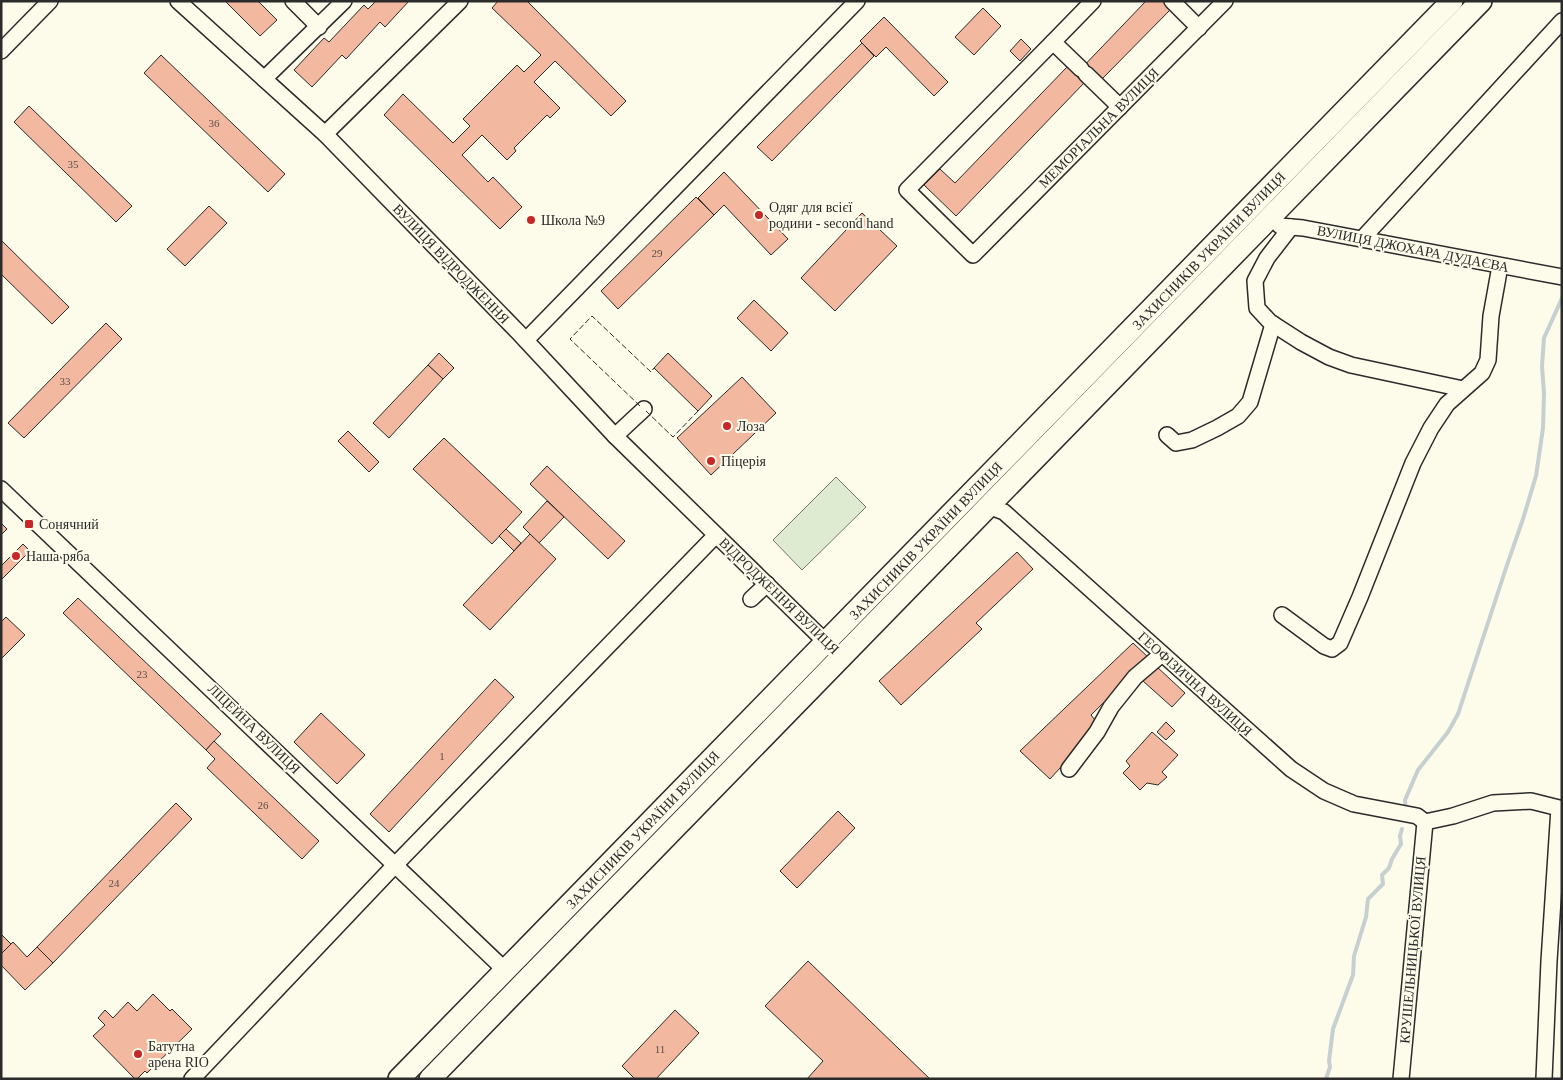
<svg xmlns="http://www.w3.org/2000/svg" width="1563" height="1080" font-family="Georgia,serif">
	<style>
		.green { fill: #deebd1; stroke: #74746e }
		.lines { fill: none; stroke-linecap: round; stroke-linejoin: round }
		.stream { stroke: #c7d0d0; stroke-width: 4 }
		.building { fill: #f2b8a0; stroke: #2b2b2b }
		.minor-casing { stroke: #2b2b2b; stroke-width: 18 }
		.highway-casing { stroke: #2b2b2b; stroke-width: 24 }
		.minor { stroke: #fdfbea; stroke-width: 15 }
		.highway { stroke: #fdfbea; stroke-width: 21 }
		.fence { stroke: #2b2b2b; stroke-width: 1; stroke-dasharray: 6 2.5; stroke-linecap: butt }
		.poi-dot { fill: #c62828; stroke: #fdfbea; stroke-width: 2 }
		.labels { text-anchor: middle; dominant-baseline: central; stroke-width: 4; stroke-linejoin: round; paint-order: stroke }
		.number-label { font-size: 11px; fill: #5d4e48 }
		.street-label { font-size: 14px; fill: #2b2b2b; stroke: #fdfbea }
		.poi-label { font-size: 14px; fill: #2b2b2b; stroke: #fdfbea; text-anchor: start }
	</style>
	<rect width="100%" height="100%" fill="#fdfbea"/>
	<path class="green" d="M836,477L866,507L802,570L773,540Z"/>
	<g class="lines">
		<g class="stream">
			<path d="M1406,811L1405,800L1418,770L1448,732L1458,714L1507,565L1523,519L1536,476L1543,428L1544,393L1542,366L1544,338L1562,298"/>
			<path d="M1326,1079L1330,1067L1329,1061L1333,1029L1353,975L1354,956L1366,917L1368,899L1383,884L1382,875L1389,868L1392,859L1401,844L1400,836L1402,829"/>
		</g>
	</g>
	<g class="building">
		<path d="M225,1H258L277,20L260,36Z"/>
		<path d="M376,1H409L385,27L380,22L346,59L342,55L312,87L294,70L324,38L329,42L364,5L368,9Z"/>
		<path d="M498,1H527L626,101L611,116L555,61L534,82L560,108L550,118L547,115L514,148L516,151L507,160L482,135L462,155L488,182L493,177L522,207L500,229L384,115L403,94L453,143L470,126L463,119L517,65L524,72L541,55L492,8Z"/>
		<path d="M1146,1H1165L1172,8L1101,80L1085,82L956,216L924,185L940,169L955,183L1068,66L1076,74Z"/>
		<path d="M983,8L1001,26L974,55L955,37Z"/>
		<path d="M884,17L948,82L934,96L886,47L876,57L860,41Z"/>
		<path d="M1021,39L1031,49L1020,61L1010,51Z"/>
		<path d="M862,43L874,56L772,161L757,147Z"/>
		<path d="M161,55L285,174L268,192L144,73Z"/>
		<path d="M29,106L132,206L116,222L14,122Z"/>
		<path d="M724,172L788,239L771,255L724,205L714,215L698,198Z"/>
		<path d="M696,197L714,215L618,309L601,291Z"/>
		<path d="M209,206L227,223L185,266L167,249Z"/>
		<path d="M862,213L897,246L835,311L801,278Z"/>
		<path d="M1,240L69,307L52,324L1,274Z"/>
		<path d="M754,300L788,333L771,351L737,318Z"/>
		<path d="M106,323L122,339L24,438L8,423Z"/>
		<path d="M439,353L454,368L443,379L428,365Z"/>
		<path d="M668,353L712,396L698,411L654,368Z"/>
		<path d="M428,365L443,379L389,438L373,423Z"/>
		<path d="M742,377L776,413L711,475L677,438Z"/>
		<path d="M348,431L379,462L369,472L338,441Z"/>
		<path d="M444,438L522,512L492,544L413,469Z"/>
		<path d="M547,466L625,541L608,559L530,484Z"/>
		<path d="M547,501L564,517L539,543L523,527Z"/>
		<path d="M1,523L7,529L1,535Z"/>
		<path d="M506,529L521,543L514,551L499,536Z"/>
		<path d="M530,534L556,559L490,630L463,605Z"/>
		<path d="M23,544L30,551L1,580V566Z"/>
		<path d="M1017,552L1033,569L976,623L982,629L901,705L879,681Z"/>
		<path d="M78,598L221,734L206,750L63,613Z"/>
		<path d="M6,617L25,635L1,659V622Z"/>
		<path d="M1133,643L1149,658L1091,715L1099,725L1050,779L1020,751Z"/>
		<path d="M1156,666L1185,693L1172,707L1143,681Z"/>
		<path d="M495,679L514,697L389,832L370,814Z"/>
		<path d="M321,713L365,755L337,784L294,742Z"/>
		<path d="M1166,722L1175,731L1166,740L1157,732Z"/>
		<path d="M1152,732L1178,755L1162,772L1167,777L1158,785L1147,783L1140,790L1123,773L1130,766L1126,761Z"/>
		<path d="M214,741L319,841L302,859L207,768L215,759L206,750Z"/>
		<path d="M176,803L192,819L53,963L37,947Z"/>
		<path d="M838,811L855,828L797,888L780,871Z"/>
		<path d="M1,934L11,944L1,954Z"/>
		<path d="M13,942L27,957L37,947L53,963L25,990L1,965V954Z"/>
		<path d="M808,961L930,1079H807L823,1061L765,1006Z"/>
		<path d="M153,994L170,1011L172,1009L192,1029L147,1073L145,1071L137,1079H135L93,1036L105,1025L98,1018L105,1010L113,1018L128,1002L137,1011Z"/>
		<path d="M675,1010L699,1033L656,1079H635L622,1066Z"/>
	</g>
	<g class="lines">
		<g class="minor-casing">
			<g id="minor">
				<path d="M178,1L325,134L518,332L615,436L841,657"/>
				<path d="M293,1L319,27"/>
				<path d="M1172,1L1199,28"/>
				<path d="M1053,42L907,190L973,255L1225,1"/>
				<path d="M1,51L50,1"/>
				<path d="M1081,69L1053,42L1093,1"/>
				<path d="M1086,74L1120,107"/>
				<path d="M264,79L344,1"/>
				<path d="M325,134L460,1"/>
				<path d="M1280,226L1303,228L1562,277"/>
				<path d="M1291,227L1267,258L1255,281L1257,308L1270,322L1301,342L1329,357L1351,365L1463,389"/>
				<path d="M1362,239L1562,21"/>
				<path d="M526,340L857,1"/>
				<path d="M1167,435L1176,443L1192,440L1217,428L1238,416L1250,402L1273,324"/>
				<path d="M615,436L644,409"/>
				<path d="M1,489L505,970"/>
				<path d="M988,506L1004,512L1291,769L1324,791L1354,804L1417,816L1425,822"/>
				<path d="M751,599L767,584"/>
				<path d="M1282,615L1324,646L1332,649L1340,643L1360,597L1413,463L1431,428L1447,404L1482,373L1488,360L1491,316L1500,266"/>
				<path d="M1069,769L1097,732L1111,707L1135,677L1162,654"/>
				<path d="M1425,822L1453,816L1493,803L1531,801L1559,808L1549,961L1544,1079"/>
				<path d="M192,1079L396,864L716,535"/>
				<path d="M1401,1079L1425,822"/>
			</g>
		</g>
		<g class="highway-casing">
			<g id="highway">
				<path d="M399,1079L1452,1"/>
				<path d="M430,1079L1481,1"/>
			</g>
		</g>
		<use href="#minor" class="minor"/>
		<use href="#highway" class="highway"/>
		<g class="fence">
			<path d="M640,406L570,339L592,316L651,372L654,368"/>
			<path d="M646,411L673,437L698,411"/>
		</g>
	</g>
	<g class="poi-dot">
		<circle cx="759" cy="215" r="5"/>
		<circle cx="531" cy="220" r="5"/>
		<circle cx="727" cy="426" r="5"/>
		<circle cx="711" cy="461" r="5"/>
		<rect x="24" y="519" width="10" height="10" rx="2.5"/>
		<circle cx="16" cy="556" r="5"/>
		<circle cx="138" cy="1054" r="5"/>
	</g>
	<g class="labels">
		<g class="number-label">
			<text x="214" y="123">36</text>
			<text x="73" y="164">35</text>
			<text x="657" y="253">29</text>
			<text x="65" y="381">33</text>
			<text x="142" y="674">23</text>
			<text x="442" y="756">1</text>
			<text x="263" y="805">26</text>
			<text x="114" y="883">24</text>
			<text x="660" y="1049">11</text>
		</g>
		<g class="street-label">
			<text transform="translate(1099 128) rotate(-45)">МЕМОРІАЛЬНА ВУЛИЦЯ</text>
			<text transform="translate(1413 249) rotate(11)">ВУЛИЦЯ ДЖОХАРА ДУДАЄВА</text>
			<text transform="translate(1209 251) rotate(-46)">ЗАХИСНИКІВ УКРАЇНИ ВУЛИЦЯ</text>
			<text transform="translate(451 264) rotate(46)">ВУЛИЦЯ ВІДРОДЖЕННЯ</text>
			<text transform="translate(926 541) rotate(-46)">ЗАХИСНИКІВ УКРАЇНИ ВУЛИЦЯ</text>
			<text transform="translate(779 596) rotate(44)">ВІДРОДЖЕННЯ ВУЛИЦЯ</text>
			<text transform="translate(1195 684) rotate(42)">ГЕОФІЗИЧНА ВУЛИЦЯ</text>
			<text transform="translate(254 729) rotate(44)">ЛІЦЕЙНА ВУЛИЦЯ</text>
			<text transform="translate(643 830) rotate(-46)">ЗАХИСНИКІВ УКРАЇНИ ВУЛИЦЯ</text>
			<text transform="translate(1413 950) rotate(-85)">КРУШЕЛЬНИЦЬКОЇ ВУЛИЦЯ</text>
		</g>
		<g class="poi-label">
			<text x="769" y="207">Одяг для всієї<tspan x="769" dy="16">родини - second hand</tspan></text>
			<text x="541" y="220">Школа №9</text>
			<text x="737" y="426">Лоза</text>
			<text x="721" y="461">Піцерія</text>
			<text x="39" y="524">Сонячний</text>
			<text x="26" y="556">Наша ряба</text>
			<text x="148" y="1046">Батутна<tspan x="148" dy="16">арена RIO</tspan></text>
		</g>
	</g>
	<rect width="1563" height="1080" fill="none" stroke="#2b2b2b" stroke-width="5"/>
</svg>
